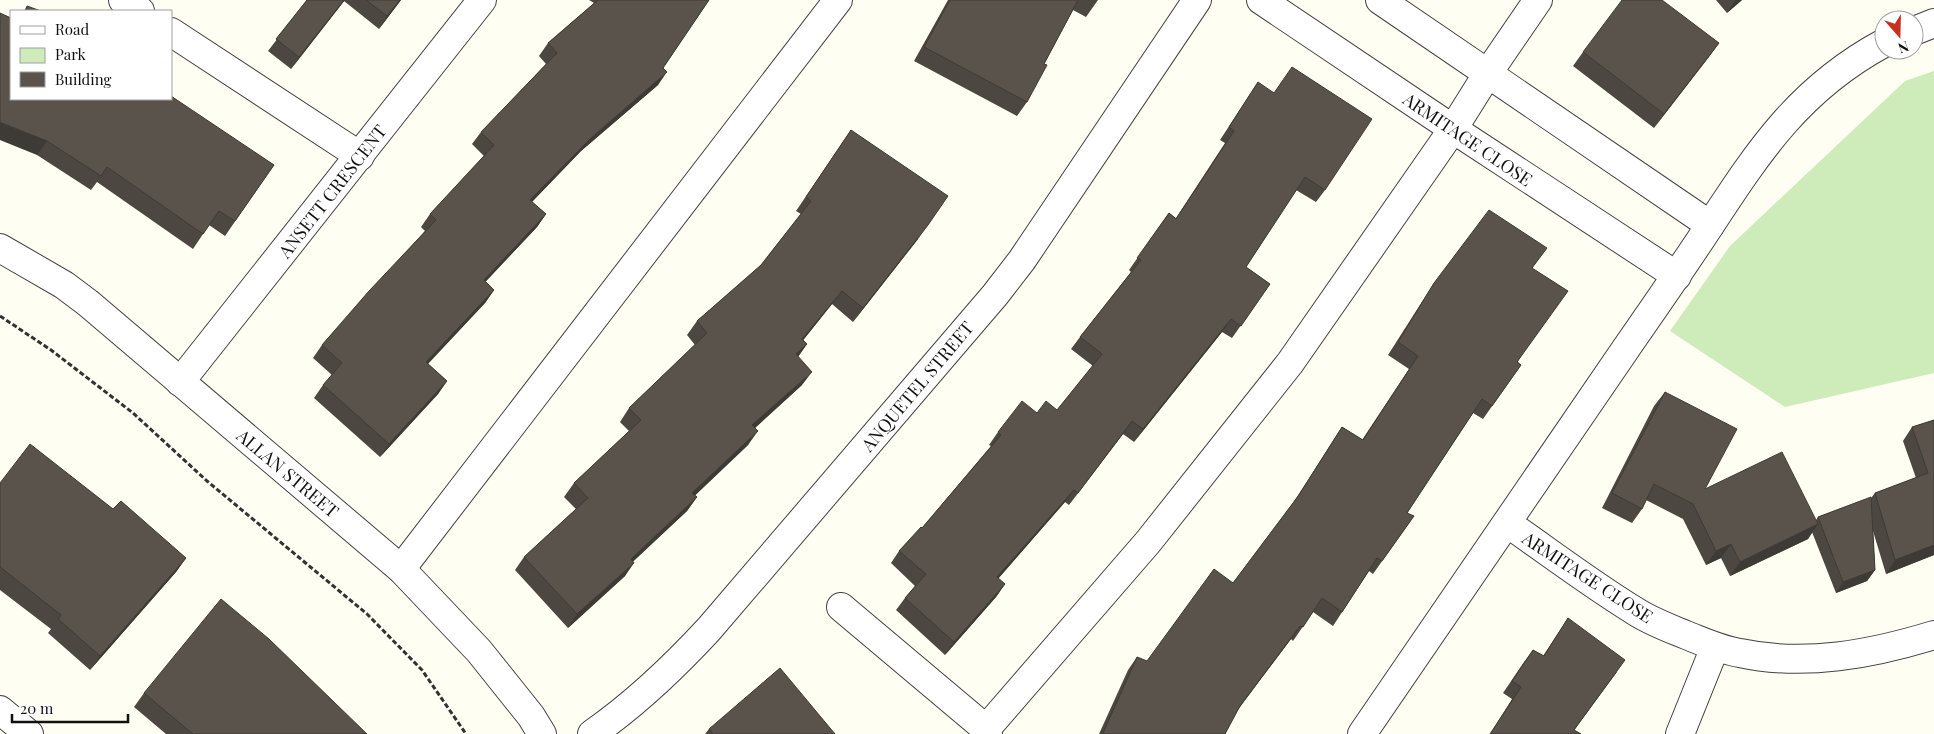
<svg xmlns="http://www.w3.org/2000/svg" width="1934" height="734" font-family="'Playfair Display',serif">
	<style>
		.green { fill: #cdecba }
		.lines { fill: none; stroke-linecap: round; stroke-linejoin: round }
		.minor-casing { stroke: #434343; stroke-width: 30 }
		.path { stroke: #323232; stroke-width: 3; stroke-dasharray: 5 2.5; stroke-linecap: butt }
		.minor { stroke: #fff; stroke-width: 28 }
		.wall { fill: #4d4741 }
		.shaded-wall { fill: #3e3a35 }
		.building { fill: #59534c; stroke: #3e3a35 }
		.labels { text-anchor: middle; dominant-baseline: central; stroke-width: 5; stroke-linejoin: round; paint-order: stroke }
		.street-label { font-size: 18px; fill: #101010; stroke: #fff }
	</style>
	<rect width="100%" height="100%" fill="#fffef3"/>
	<path class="green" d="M1934,71V373L1785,407L1670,331L1730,246L1905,81Z"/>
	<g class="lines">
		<g class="minor-casing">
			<g id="minor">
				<path d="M123,0L140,11"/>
				<path d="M1261,0L1453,129L1677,276"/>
				<path d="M1380,0L1710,225"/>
				<path d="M1914,31L1934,23"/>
				<path d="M171,32L360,156"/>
				<path d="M0,248L64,285L88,303L401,569L479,651L531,716L542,734"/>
				<path d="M180,382L482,0"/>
				<path d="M1507,523C1549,552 1591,584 1635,611C1650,621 1669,628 1686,635C1704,642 1721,650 1740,653C1805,667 1872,654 1934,635"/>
				<path d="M401,569L838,0"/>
				<path d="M841,607L986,729"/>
				<path d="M0,710L29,734"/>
				<path d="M592,734C635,704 673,668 709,629L995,295L1022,260L1197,0"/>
				<path d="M988,734L986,729L1148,542L1290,363L1453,129L1488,73L1538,0"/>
				<path d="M1362,734C1451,605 1539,476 1627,347C1652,311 1677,275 1701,239C1755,157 1795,91 1884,43"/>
				<path d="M1680,734L1715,647"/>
			</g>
		</g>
		<path class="path" d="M0,316L51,350L133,413L207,481L367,614L422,670L466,734"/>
		<use href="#minor" class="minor"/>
	</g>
	<g class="wall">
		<path d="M307,0H401L379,29L344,1L291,69L268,51Z"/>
		<path d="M589,0H709L663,68L658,85L581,151L532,202L546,214L537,227L485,282L494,290L485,303L428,364L447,381L438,394L380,457L314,398L323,385L332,375L313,358L322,345L425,231L421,227L430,214L484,156L472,144L481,132L546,64L539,56L548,43L594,3Z"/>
		<path d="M948,0H1098L1086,17L1073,10L1044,64L1027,102L1017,116L914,61Z"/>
		<path d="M1716,0H1742L1727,13Z"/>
		<path d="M0,13L274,165L225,236L209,225L193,249L97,182L91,190L37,155Z"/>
		<path d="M1719,43L1654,128L1573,66L1583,52Z"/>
		<path d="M1258,82L1325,190L1316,202L1296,190L1246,267L1270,284L1232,338L1222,332L1134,442L1123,434L1069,505L1065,502L998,579L1005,584L996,597L945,655L896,610L905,598L915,586L891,563L899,551L922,528L991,446L989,445L998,432L1037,413L1057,410L1093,366L1071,349L1080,337L1131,272L1129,270L1169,213L1176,218L1225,143L1220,140Z"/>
		<path d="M851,130L918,239L853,322L832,304L803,340L807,344L798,357L802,385L755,428L748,445L695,495L697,497L687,511L633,561L625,576L568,628L515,570L524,557L576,509L564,497L574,483L629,431L620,422L629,408L695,345L687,335L697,321L761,265L801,214L796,211Z"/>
		<path d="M1533,268L1518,362L1521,365L1483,419L1473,413L1407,513L1414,516L1373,574L1369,571L1333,626L1313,612L1293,641L1291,639L1238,709L1225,734H1099L1128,670L1137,657L1147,661L1233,583L1293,503L1342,427L1362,440L1409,369L1388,355L1425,297L1434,283Z"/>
		<path d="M1665,392L1705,489L1816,520L1818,517L1871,498L1875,493L1916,478L1903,441L1912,427L1934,420V555L1886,574L1873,531L1875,570L1867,581L1836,593L1812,532L1808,539L1730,576L1721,558L1706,565L1683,519L1646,500L1642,509L1632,523L1602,508L1654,406Z"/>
		<path d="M0,483L113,509L186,558L176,572L90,670L48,633L51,629L0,590Z"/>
		<path d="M1568,618L1617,672L1574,730L1581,734H1490L1512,699L1503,693L1524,662L1533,650L1543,656Z"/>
		<path d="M144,693L367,734H166L134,707Z"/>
		<path d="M709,729L835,734H705Z"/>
	</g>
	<g class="shaded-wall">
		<path d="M344,0H345L291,69L299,57Z"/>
		<path d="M400,0H401L379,29L387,16Z"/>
		<path d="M1736,0H1742L1727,13L1734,2Z"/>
		<path d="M1719,43L1709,57L1654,128L1664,114Z"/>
		<path d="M667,72L658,85L581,151L521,213L530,200L590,139Z"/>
		<path d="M0,122L47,141L37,155L0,140Z"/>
		<path d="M546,214L537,227L475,293L484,280Z"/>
		<path d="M928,225L918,239L853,322L863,308Z"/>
		<path d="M494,290L485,303L417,375L426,362Z"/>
		<path d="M842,291L832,304L793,353L802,339Z"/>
		<path d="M1231,319L1222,332L1134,442L1143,429Z"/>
		<path d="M807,344L797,358L796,354Z"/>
		<path d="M812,372L802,385L743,439L752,425Z"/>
		<path d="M447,381L438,394L380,457L389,444Z"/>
		<path d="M1132,421L1123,434L1069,505Z"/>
		<path d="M758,431L748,445L683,507L692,493Z"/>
		<path d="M1074,490L1065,502L988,590L997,577Z"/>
		<path d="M697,497L687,511L621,573L631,559Z"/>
		<path d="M1818,524L1808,539L1730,576L1740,562Z"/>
		<path d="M1731,544L1721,558L1706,565L1716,551Z"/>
		<path d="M1934,545V555L1886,574L1895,560Z"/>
		<path d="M186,558L176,572L90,670L100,656Z"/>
		<path d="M634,563L625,576L568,628L577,614Z"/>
		<path d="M1875,570L1867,581L1836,593L1843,582Z"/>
		<path d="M1005,584L996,597L945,655L954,642Z"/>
		<path d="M1300,626L1291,639L1231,719L1240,706Z"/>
	</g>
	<g class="building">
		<path d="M307,0H344L299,57L276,39Z"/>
		<path d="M366,0H400L387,16Z"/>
		<path d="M598,0H709L663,68L667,72L590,139L530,200L546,214L484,280L494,290L426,362L447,381L389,444L323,385L342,363L322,345L369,291L436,220L430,214L494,145L481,132L557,53L548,43Z"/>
		<path d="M950,0H1078L1044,64L1047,65L1027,102L924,47Z"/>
		<path d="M1622,0H1662L1719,43L1664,114L1583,52Z"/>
		<path d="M27,6L41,11H25Z"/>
		<path d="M0,13L11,18V99H171V96L274,165L235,221L219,211L203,234L107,167L101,176L47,141L0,122Z"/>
		<path d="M1292,67L1372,119L1325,190L1305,177L1246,267L1270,284L1241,326L1231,319L1143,429L1132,421L1078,493L1074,490L997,577L1005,584L954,642L905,598L926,574L899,551L921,527L922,528L1001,435L998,432L1022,401L1037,413L1046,401L1057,410L1102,354L1080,337L1141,260L1137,258L1169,213L1176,219L1234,131L1229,127L1258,82L1274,93Z"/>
		<path d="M851,130L948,196L928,225L863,308L842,291L802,339L807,344L796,354L812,372L752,425L758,431L692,493L697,497L631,559L634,563L577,614L524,557L588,498L574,483L641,420L629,408L707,333L697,321L761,265L811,201L806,197Z"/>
		<path d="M1489,210L1547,248L1532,268L1568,291L1517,362L1521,365L1492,406L1482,399L1407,513L1414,516L1382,561L1377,558L1342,612L1322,598L1303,627L1300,626L1240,706L1225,734H1104L1103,733L1137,657L1147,661L1214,569L1233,583L1299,495L1342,427L1363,440L1418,356L1398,342L1434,283Z"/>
		<path d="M1665,392L1737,429L1705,489L1782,452L1818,524L1740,562L1731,544L1716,551L1693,504L1654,484L1642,509L1612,493Z"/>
		<path d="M1934,420V545L1895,560L1875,493L1928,473L1912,427Z"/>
		<path d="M30,444L113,509L121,501L186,558L100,656L58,619L61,615L0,567V483Z"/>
		<path d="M1871,497L1875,570L1843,582L1818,517Z"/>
		<path d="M221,599L269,639L367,734H193L144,693Z"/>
		<path d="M1568,618L1625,660L1574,730L1581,734H1490L1521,687L1512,681L1533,650L1544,656Z"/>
		<path d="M780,668L835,734H713L709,729Z"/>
	</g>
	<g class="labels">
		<g class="street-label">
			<text transform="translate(1468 139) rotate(34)">ARMITAGE CLOSE</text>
			<text transform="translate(332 191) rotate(-52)">ANSETT CRESCENT</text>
			<text transform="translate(917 386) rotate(-50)">ANQUETEL STREET</text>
			<text transform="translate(288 473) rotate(40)">ALLAN STREET</text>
			<text transform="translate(1588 577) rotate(33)">ARMITAGE CLOSE</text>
		</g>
	</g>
	<rect x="10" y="10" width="162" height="90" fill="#ffffff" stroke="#9f9f9f"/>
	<rect x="20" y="26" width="25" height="8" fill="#ffffff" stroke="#9f9f9f"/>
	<text x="55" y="35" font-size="15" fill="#101010">Road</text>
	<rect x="20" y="48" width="25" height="15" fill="#cdecba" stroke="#9f9f9f"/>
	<text x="55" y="60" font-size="15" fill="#101010">Park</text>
	<rect x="20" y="72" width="25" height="15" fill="#59534c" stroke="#9f9f9f"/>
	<text x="55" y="85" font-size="15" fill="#101010">Building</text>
	<g transform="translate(1899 35) rotate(160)"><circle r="24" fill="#ffffff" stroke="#9f9f9f"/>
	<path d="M0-4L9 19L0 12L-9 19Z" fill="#c83020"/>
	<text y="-8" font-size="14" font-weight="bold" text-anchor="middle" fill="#101010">N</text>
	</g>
	<path d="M12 714v8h116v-8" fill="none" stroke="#101010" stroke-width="2.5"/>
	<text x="20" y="714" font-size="15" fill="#101010" stroke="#ffffff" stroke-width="4" paint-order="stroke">20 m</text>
</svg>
